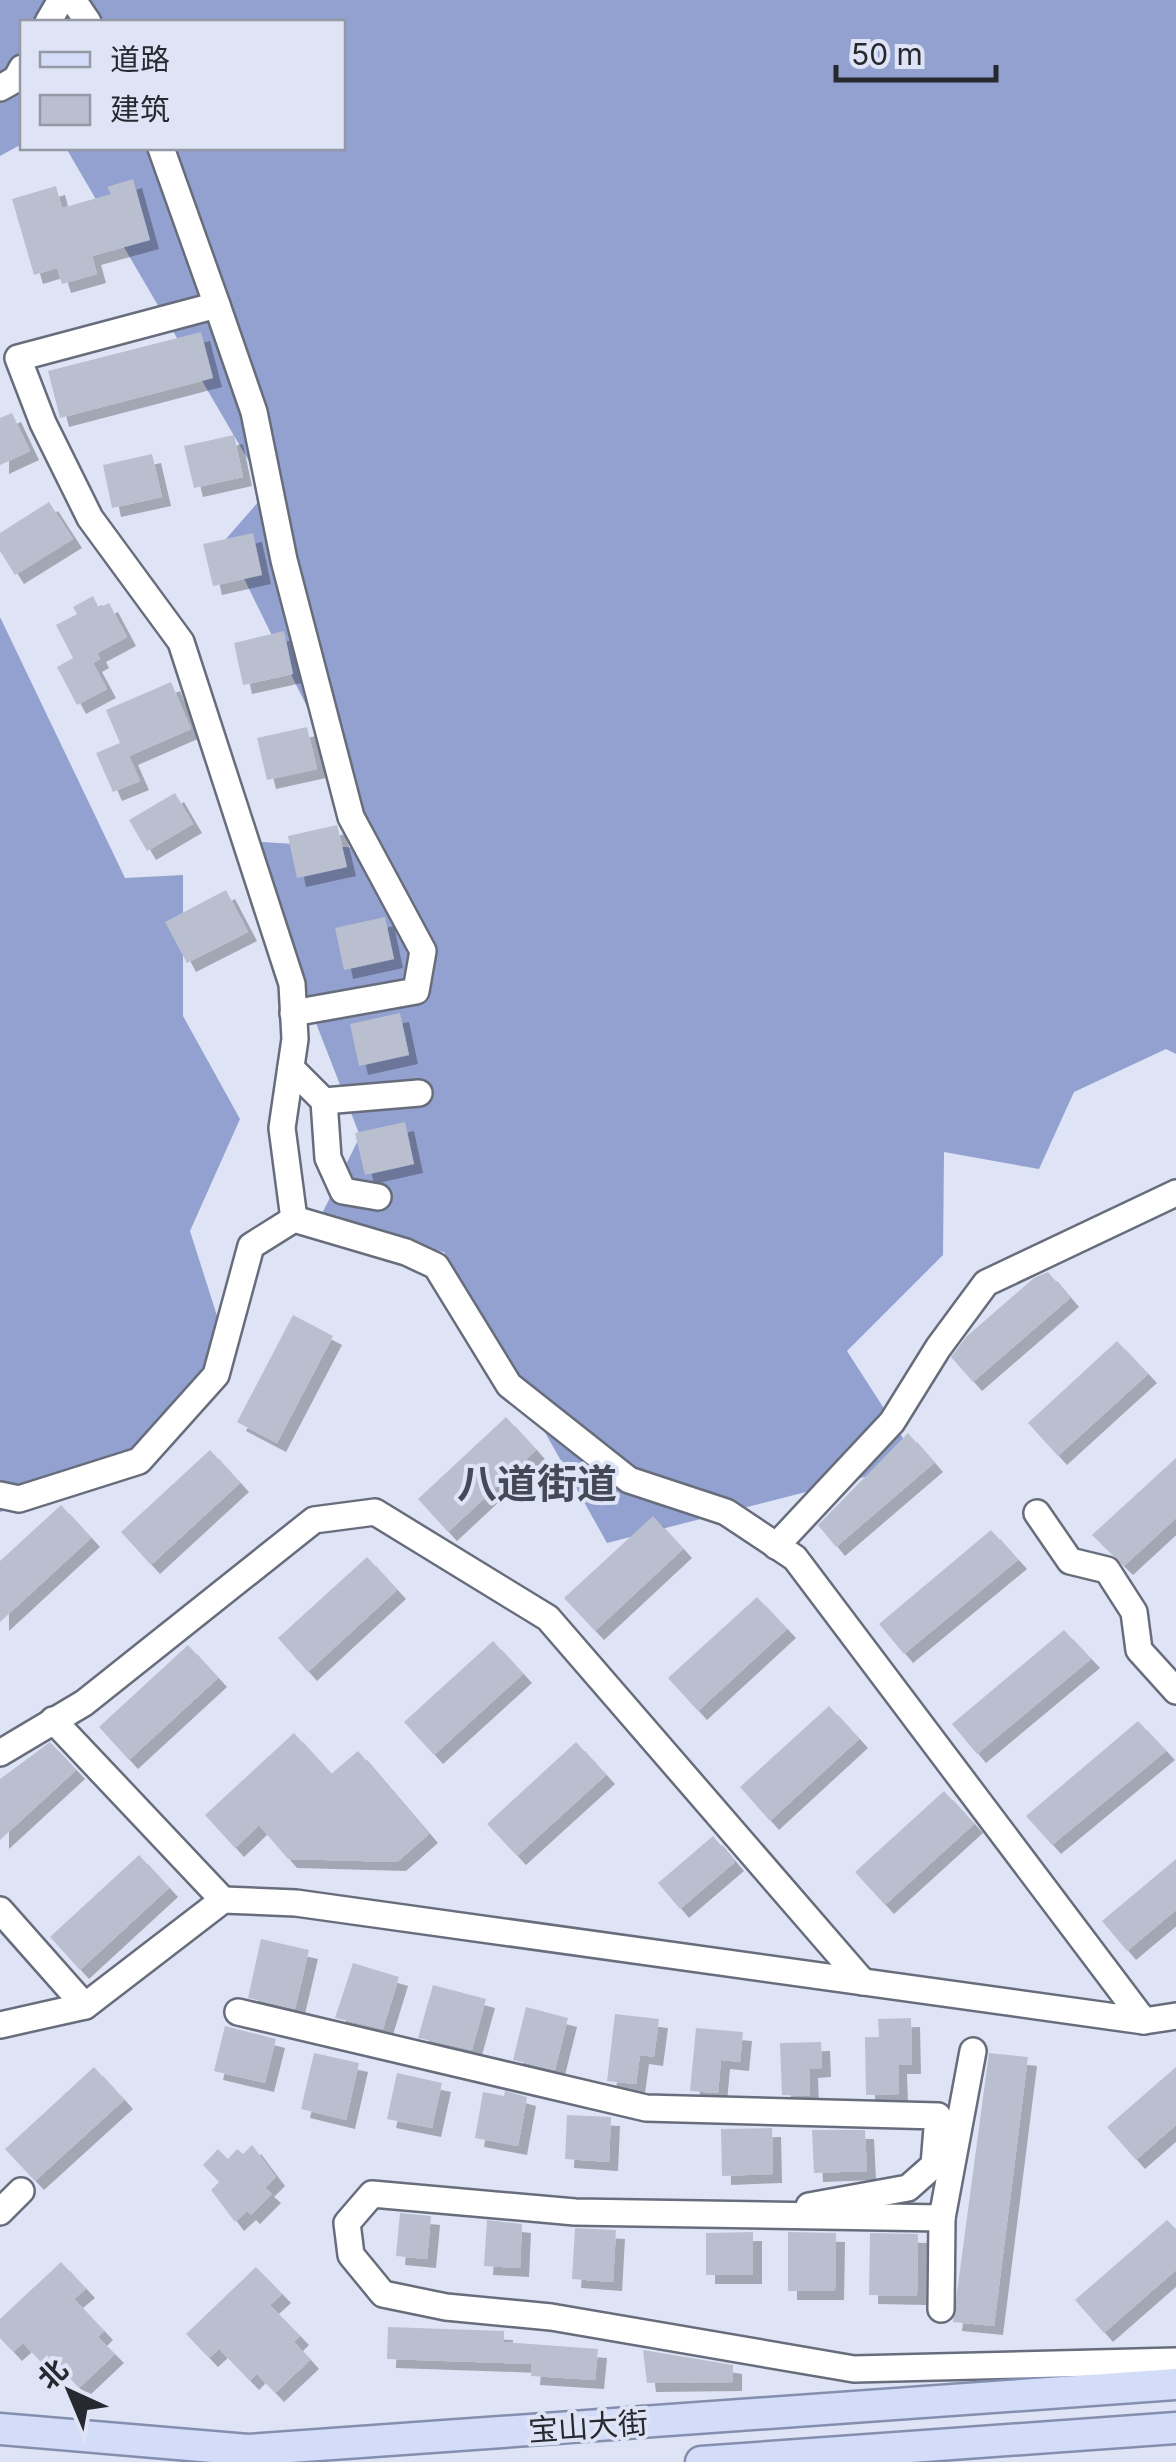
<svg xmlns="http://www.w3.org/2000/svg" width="1176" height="2462" font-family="Inter,'Noto Sans SC',sans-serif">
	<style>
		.forest { fill: #92a1cf }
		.building { fill: #babfd0; filter: url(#shadow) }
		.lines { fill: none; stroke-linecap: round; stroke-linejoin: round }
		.minor-casing { stroke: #686d7c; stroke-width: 30 }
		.major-casing { stroke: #848eaf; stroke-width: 35 }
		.minor { stroke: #fff; stroke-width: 25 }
		.major { stroke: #d3dcf8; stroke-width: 30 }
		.labels { text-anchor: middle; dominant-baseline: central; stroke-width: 8; stroke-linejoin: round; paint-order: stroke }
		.street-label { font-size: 30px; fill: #272930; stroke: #dee4f5 }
		.district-label { font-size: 40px; font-weight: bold; fill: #444957; stroke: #dee4f5 }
	</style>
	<defs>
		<filter id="shadow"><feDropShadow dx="9" dy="9" stdDeviation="0" flood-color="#0004"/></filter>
	</defs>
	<rect width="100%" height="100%" fill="#dee4f5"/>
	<g class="forest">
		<path d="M0,0H1176V1054L1166,1049L1074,1092L1039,1169L944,1152L943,1255L847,1351L919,1463L607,1543L444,1252L318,1222L360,1136L245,841L377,849L225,540L267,492L66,148H342V22H22V144L0,156Z"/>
		<path d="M0,617L125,878L183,875V1016L240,1119L190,1231L226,1344L126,1477L0,1512Z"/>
	</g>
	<g class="building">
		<path d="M133,179L150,240L92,256L97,274L62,284L57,268L34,275L12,199L56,186L62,208L111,194L107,187Z"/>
		<path d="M201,332L213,378L60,418L48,371Z"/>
		<path d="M12,413L30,451L0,465V418Z"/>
		<path d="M234,435L243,477L194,488L184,446Z"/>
		<path d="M152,454L162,497L112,508L103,465Z"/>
		<path d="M49,502L73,539L15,575L0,551V533Z"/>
		<path d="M253,533L262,575L213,586L203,544Z"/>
		<path d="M93,596L99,608L109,603L127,637L97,653L100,659L93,663L107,689L77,705L57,667L73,658L56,625L77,614L73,607Z"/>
		<path d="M284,631L293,674L243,685L234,643Z"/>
		<path d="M171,682L191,729L129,756L140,781L113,792L96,753L120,743L106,710Z"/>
		<path d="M307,727L317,769L267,780L257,738Z"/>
		<path d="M175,793L193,824L147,851L129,820Z"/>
		<path d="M337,825L347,867L297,878L288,836Z"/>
		<path d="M226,890L248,932L187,963L165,922Z"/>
		<path d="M385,917L394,959L344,970L335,928Z"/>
		<path d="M400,1013L409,1055L359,1066L350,1024Z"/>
		<path d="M405,1122L414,1164L365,1175L355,1133Z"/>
		<path d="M1048,1272L1070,1298L973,1382L951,1357L967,1336L1034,1278Z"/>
		<path d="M293,1315L333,1336L277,1443L237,1422Z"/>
		<path d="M1117,1341L1148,1374L1058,1456L1028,1423Z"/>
		<path d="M506,1417L536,1450L448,1532L418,1499Z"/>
		<path d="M908,1433L934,1463L836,1547L818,1525Z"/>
		<path d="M210,1450L240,1483L151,1565L121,1532Z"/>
		<path d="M1176,1458V1518L1124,1566L1092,1535Z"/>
		<path d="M61,1505L91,1538L0,1622V1561Z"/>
		<path d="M653,1516L683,1549L595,1631L564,1598Z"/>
		<path d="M991,1530L1018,1560L904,1654L879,1624Z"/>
		<path d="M367,1557L397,1590L308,1672L278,1638Z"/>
		<path d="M757,1597L787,1629L698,1711L668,1678Z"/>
		<path d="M1064,1630L1091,1659L977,1754L952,1724Z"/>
		<path d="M493,1641L523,1674L434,1755L404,1722Z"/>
		<path d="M188,1645L218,1678L129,1760L99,1727Z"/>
		<path d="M829,1706L859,1739L770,1821L740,1787Z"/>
		<path d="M1138,1721L1166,1751L1052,1845L1026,1816Z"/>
		<path d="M294,1733L331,1774L358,1751L429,1834L397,1862L288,1859L259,1825L235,1848L205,1815Z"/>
		<path d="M50,1742L76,1770L0,1840V1779Z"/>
		<path d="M576,1742L606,1775L517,1856L487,1824Z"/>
		<path d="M944,1791L974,1824L885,1905L855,1872Z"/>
		<path d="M713,1836L735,1862L680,1909L658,1883Z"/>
		<path d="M139,1855L169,1888L80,1970L50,1937Z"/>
		<path d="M1176,1859V1910L1127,1951L1102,1921Z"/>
		<path d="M261,1939L309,1950L295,2009L248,1998Z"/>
		<path d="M353,1963L399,1977L383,2029L335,2018Z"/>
		<path d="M433,1985L486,1999L472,2050L418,2038Z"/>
		<path d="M526,2007L568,2018L555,2070L513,2060Z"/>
		<path d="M615,2014L659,2019L654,2057L640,2055L636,2084L607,2081Z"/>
		<path d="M911,2018L912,2065H898L899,2094L866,2095L865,2037H879L878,2019Z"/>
		<path d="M225,2026L276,2039L265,2083L214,2071Z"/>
		<path d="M696,2028L743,2032L740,2062L721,2060L718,2093L690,2091Z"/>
		<path d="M821,2042L822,2068L809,2069L810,2096L782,2095L780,2043Z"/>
		<path d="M314,2053L359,2063L346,2120L301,2109Z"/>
		<path d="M989,2053L1028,2057L994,2326L953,2322Z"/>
		<path d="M94,2067L124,2100L35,2181L5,2149Z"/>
		<path d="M1176,2067V2125L1136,2160L1107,2127Z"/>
		<path d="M397,2073L442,2083L432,2128L387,2119Z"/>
		<path d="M505,2091L527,2097L518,2146L475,2138L483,2092L504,2096Z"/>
		<path d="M567,2115L611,2117L609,2162L565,2159Z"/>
		<path d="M772,2128L773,2174L722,2176L721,2129Z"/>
		<path d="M812,2130H865L867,2171L814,2173Z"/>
		<path d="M252,2145L276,2177L265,2188L272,2194L251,2215L247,2211L235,2222L211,2190L219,2182L203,2165L218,2149L228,2159L237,2149L243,2154Z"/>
		<path d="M400,2213L431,2216L427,2259L396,2256Z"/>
		<path d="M487,2220L522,2224L520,2268L484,2266Z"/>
		<path d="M1167,2220L1176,2229V2270L1104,2333L1075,2300Z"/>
		<path d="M575,2228L616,2230L613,2282L572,2279Z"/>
		<path d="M753,2232V2275H706V2233Z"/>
		<path d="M788,2232L836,2233L835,2291H788Z"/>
		<path d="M870,2233L918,2234L917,2296L869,2295Z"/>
		<path d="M61,2262L86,2289L74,2299L104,2331L98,2337L115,2354L79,2388L61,2369L54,2376L23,2343L13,2352L0,2338V2319Z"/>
		<path d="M256,2267L282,2294L270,2305L300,2336L294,2342L310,2360L275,2393L257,2374L250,2381L219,2349L209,2358L186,2334Z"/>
		<path d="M388,2327L504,2331V2342L598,2349L595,2380L531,2376L532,2364L387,2359Z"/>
		<path d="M643,2350L733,2365V2382L647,2383Z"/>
	</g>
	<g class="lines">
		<g class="minor-casing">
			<g id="minor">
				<path d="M73,0L88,22"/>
				<path d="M48,22L61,0"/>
				<path d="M0,88L16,79L22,68"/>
				<path d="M161,148L217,305L18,358L43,423L90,518L181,642L292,984L295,1039L282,1128L294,1219"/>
				<path d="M217,305L254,412L284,560L351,817L423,951L416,991L293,1013"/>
				<path d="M291,1068L324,1101L419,1093"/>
				<path d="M324,1101L328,1158L343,1191L378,1197"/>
				<path d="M0,1495L19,1499L139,1461L216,1375L251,1246L294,1219L406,1252L436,1266L509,1385L629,1480L726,1512L795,1558L1144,2021"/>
				<path d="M1037,1513L1070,1561L1107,1570L1134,1612L1139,1650L1176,1691"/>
				<path d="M776,1546L892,1422L938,1348L986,1283L1176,1193"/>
				<path d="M53,1720L223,1900"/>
				<path d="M0,1753L84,1703L314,1520L375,1512L548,1618L863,1982"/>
				<path d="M0,1910L85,2006"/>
				<path d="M238,2012L646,2108L938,2116L934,2165L908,2188L809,2206"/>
				<path d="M0,2025L85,2006L223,1900L296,1903L1144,2021L1176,2016"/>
				<path d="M973,2051L942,2218L575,2212L372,2194L347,2223L351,2255L383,2294L446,2307L551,2317L854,2369L1176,2361"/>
				<path d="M0,2212L21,2191"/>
				<path d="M941,2309L942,2218"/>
			</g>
		</g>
		<g class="major-casing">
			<g id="major">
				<path d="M0,2429L248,2450L1176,2384"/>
				<path d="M701,2462L1176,2428"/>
			</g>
		</g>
		<use href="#minor" class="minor"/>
		<use href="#major" class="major"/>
	</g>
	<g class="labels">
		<g class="street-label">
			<text transform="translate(588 2426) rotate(-4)">宝山大街</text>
		</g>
		<g class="district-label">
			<text x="537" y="1483">八道街道</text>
		</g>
	</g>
	<rect x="20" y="20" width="325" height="130" fill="#dee4f5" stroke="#9599a6" stroke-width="2.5"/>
	<rect x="40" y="52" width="50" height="15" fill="#d3dcf8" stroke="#9599a6" stroke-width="2.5"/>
	<text x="110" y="70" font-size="30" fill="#272930">道路</text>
	<rect x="40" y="95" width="50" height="30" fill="#babfd0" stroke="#9599a6" stroke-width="2.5"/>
	<text x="110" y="120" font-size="30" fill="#272930">建筑</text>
	<g transform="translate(70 2392) rotate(316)" stroke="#dee4f5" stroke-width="8" paint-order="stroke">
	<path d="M0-8L18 38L0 25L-18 38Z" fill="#272930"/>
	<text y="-15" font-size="28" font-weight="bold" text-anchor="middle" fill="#272930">北</text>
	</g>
	<path d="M836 65v15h160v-15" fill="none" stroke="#272930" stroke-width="5"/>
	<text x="851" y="65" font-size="30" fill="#272930" stroke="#dee4f5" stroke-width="8" paint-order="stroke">50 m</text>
</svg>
